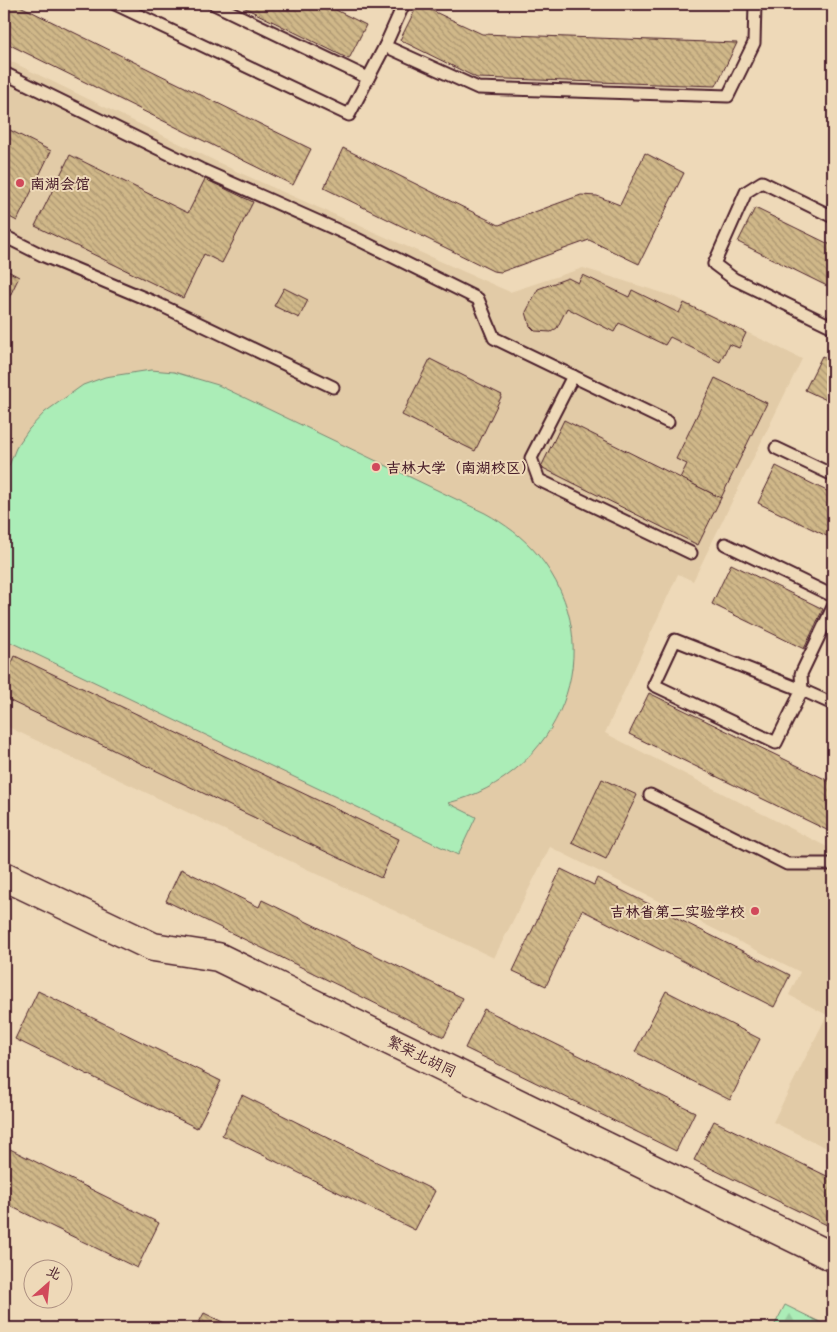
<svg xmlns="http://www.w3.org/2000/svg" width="837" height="1332" font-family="'Patrick Hand','LXGW WenKai TC',sans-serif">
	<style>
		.built { fill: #e2cba7 }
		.forest { fill: url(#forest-firs); stroke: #7a8671 }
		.pitch { fill: #abedb7; stroke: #7a8671 }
		.building { fill: url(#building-back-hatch); stroke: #4a1f2b }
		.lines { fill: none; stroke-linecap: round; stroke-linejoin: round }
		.service-casing { stroke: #4a1f2b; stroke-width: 15 }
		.tertiary-casing { stroke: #4a1f2b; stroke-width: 31 }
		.service { stroke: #eed9b8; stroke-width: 11 }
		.tertiary { stroke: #eed9b8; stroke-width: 28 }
		.poi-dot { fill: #d1495b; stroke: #eed9b8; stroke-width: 2 }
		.labels { text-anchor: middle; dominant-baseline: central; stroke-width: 4; stroke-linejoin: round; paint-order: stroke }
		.poi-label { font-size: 15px; font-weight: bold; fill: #4a1f2b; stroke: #eed9b8; text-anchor: start }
		.street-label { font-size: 15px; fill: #4a1f2b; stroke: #eed9b8 }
	</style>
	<defs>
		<pattern id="forest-firs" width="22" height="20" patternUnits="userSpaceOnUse" patternTransform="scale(1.25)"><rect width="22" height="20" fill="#abedb7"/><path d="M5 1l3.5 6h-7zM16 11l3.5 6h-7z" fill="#95cb9e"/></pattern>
		<pattern id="building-back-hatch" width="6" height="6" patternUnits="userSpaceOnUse" patternTransform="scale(1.25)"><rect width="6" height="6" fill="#d0b889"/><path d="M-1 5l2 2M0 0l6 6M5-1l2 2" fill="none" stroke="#ab9570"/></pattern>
	</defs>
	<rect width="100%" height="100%" fill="#eed9b8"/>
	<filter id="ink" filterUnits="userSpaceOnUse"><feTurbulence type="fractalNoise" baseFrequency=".02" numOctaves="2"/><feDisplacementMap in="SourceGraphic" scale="10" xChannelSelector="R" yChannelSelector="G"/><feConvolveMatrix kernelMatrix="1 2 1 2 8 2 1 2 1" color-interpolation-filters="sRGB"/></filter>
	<g filter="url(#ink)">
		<path class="built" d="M4,58L238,172L510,292L583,268L675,297L802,359L693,581L678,574L605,733L833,850V1151L773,1122L827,1015L789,995L800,972L550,847L494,958L4,725Z"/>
		<path class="forest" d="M785,1305L832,1328H773Z"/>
		<path class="pitch" d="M151,370L174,372L218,385L485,513C505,524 523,537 538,555C614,647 559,776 448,803L476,817L458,855L4,639V589L7,582L4,572V478L16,448L29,429L45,412L83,385L105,377Z"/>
		<g class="building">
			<path d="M4,4H16L311,149L293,185L4,42Z"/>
			<path d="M237,4H324L366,25L349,59Z"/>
			<path d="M418,4L482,34L737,43L716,86L477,78L400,40Z"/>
			<path d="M833,109V123L828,120Z"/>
			<path d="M4,127L51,151L17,221L4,214Z"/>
			<path d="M343,148L499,225L581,195L597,196L620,205L645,153L684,173L639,264L589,240L501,272L493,271L324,188Z"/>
			<path d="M70,155L188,213L205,179L253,202L222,263L204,254L183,298L35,226Z"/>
			<path d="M755,208L833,246V289L738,242Z"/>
			<path d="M4,269L19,277L4,308Z"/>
			<path d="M583,275L629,297L632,290L679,313L684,303L746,333L739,348L729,344L720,362L670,337L665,345L619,323L614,332L567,308L557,328L551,332L535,331L530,326L526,312L538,289L568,278L578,283Z"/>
			<path d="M284,288L308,300L299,318L274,306Z"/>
			<path d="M822,356L833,361V403L805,390Z"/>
			<path d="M430,359L502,395L475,451L402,415Z"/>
			<path d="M715,378L767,403L721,498L680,478L687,464L676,459Z"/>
			<path d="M564,420L721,498L698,545L541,467Z"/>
			<path d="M776,466L833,494V539L758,503Z"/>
			<path d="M731,564L823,609L804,649L712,604Z"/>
			<path d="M15,656L399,839L381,878L4,698V680Z"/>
			<path d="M649,693L833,783V833L629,734Z"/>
			<path d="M602,779L637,795L606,859L572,843Z"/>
			<path d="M181,869L259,907L262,900L463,998L444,1037L166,901Z"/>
			<path d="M561,869L594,885L597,878L790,975L774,1007L582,910L546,986L513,971Z"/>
			<path d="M38,991L221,1081L197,1128L15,1039Z"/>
			<path d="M666,991L760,1039L730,1100L635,1052Z"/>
			<path d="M484,1009L695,1112L676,1151L465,1048Z"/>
			<path d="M242,1095L435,1191L415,1230L222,1135Z"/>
			<path d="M714,1121L833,1179V1228L694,1160Z"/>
			<path d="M4,1146L159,1223L137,1268L4,1203Z"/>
			<path d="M204,1313L235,1328H196Z"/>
		</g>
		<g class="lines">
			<g class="service-casing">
				<g id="service">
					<path d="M115,4L349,115L385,46"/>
					<path d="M214,4L368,78"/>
					<path d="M393,4L402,8L385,46L478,88L728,96L754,43L755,4"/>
					<path d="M4,73L200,169L353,237L478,299L494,338L668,422"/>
					<path d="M833,217L762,182L746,192L714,264L734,279L833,327"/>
					<path d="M4,236L44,256L156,303L333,387"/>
					<path d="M573,376L531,458L539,480L691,553"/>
					<path d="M776,448L833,475"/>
					<path d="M725,544L833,596"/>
					<path d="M833,607L801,674L802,690L776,743L654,685L675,640L802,690L833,704"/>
					<path d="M650,795L787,864H833"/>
				</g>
			</g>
			<g class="tertiary-casing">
				<path id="tertiary" d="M4,876L153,947L218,957L833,1257"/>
			</g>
			<use href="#service" class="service"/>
			<use href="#tertiary" class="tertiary"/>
		</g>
	</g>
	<g class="poi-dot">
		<circle cx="20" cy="183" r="5"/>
		<circle cx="376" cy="467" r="5"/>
		<circle cx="755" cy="911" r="5"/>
	</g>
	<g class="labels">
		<g class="poi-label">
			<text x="30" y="183">南湖会馆</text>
			<text x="386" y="467">吉林大学（南湖校区）</text>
			<text x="745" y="911" text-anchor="end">吉林省第二实验学校</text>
		</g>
		<g class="street-label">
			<text transform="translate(422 1056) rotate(26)">繁荣北胡同</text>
		</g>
	</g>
	<rect width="837" height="1332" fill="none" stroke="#eed9b8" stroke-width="20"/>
	<rect x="10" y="10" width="817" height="1312" fill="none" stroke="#4a1f2b" stroke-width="2" filter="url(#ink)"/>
	<g transform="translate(48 1284) rotate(27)"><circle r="24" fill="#eed9b8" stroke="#ac8f80"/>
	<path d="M0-4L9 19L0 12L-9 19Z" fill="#d1495b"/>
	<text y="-8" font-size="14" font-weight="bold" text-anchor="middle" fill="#4a1f2b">北</text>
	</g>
</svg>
